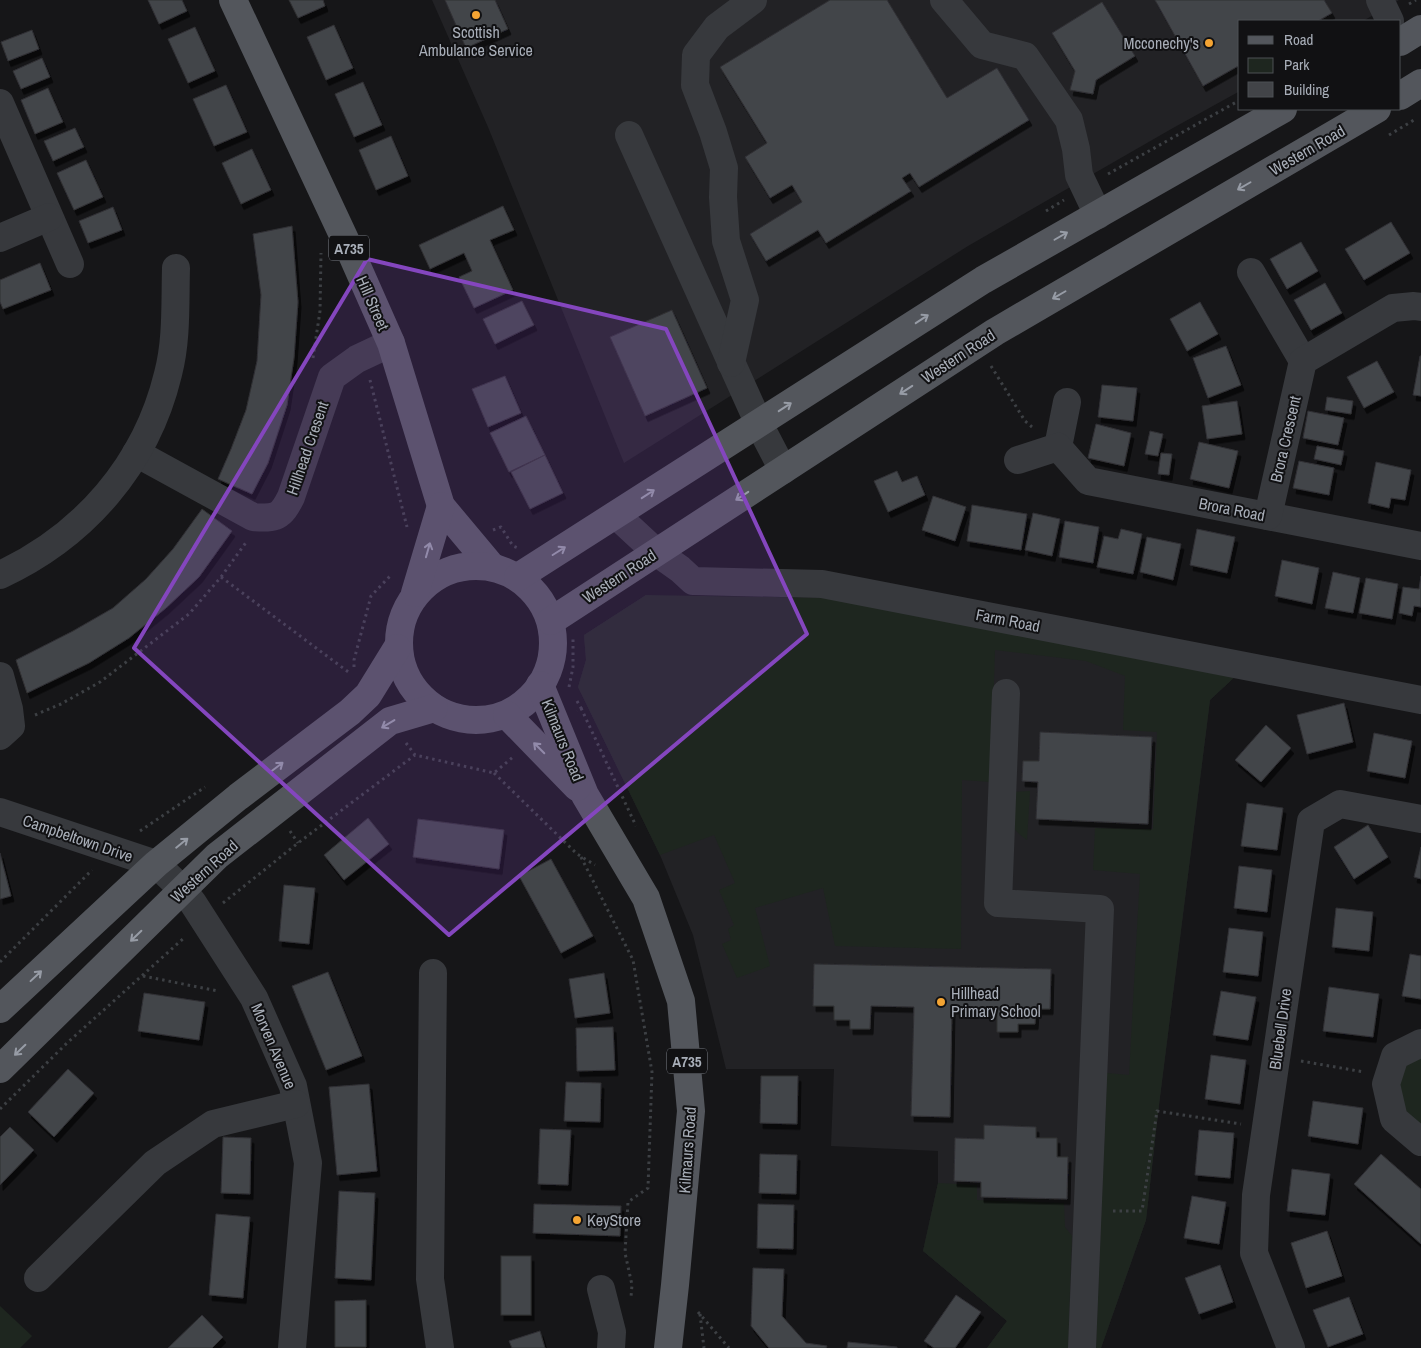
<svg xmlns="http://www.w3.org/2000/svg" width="1421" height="1348" font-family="'Archivo Narrow',sans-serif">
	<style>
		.built { fill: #222225 }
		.green { fill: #1e261f }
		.building { fill: #424448; stroke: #303034; filter: url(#shadow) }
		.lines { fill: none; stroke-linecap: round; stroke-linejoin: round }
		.path { stroke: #3d4044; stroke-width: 3; stroke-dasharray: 2.5 4; stroke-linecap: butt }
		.minor { stroke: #37393d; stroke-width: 28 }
		.major { stroke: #53565c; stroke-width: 28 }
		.oneway { stroke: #979ca6 }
		.marked { fill: #8446be; fill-opacity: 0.2; stroke: #8446be; stroke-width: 4; stroke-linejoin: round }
		.poi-dot { fill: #f4a433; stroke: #111113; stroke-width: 2 }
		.labels { text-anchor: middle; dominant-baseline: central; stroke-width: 4; stroke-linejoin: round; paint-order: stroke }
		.shield { fill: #111113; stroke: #7b7f86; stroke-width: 1 }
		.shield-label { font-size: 15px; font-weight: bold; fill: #a8aeb8 }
		.poi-label { font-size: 16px; fill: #a8aeb8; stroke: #111113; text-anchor: start }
		.street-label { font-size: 16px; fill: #a8aeb8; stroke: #111113 }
	</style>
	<defs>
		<filter id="shadow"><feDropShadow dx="3" dy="5.5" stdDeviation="0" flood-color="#0009"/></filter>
	</defs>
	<rect width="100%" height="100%" fill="#161618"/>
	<g class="built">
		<path d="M432,0H1399L1363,21H1240V91L1173,128L968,246L624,463L488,127Z"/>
		<path d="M646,595L1239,673L1210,700L1159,1105L1146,1220L1101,1348H987L1007,1321L923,1251L938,1183V1151L831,1146L834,1069H726L693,935L660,855L578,687L586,660L584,635Z"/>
	</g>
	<g class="green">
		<path d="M646,595L833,598L1239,673L1210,700L1159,1105L1146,1220L1101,1348H1096L1107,1073L1129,1075L1140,874L1093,870L1095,828L1153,829L1157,732L1123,730L1125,676L1086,661L995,650L991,782L962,780L961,949L835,946L823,888L755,908L770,966L737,978L722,944L731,940L728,929L734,925L719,890L735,883L714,835L660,855L578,687L586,660L584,635Z"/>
		<path d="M1030,791L1027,840C1004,823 1009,818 1009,792Z"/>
		<path d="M1421,1053V1126L1404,1110L1396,1090L1401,1070L1414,1055Z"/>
		<path d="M938,1183L977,1185V1200L1064,1203L1065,1227L1072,1236L1068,1348H987L1007,1321L923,1251Z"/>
		<path d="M0,1306L32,1336L20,1348H0Z"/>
	</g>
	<g class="building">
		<path d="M148,0H182L187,11L159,24Z"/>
		<path d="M289,0H323L325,6L298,18Z"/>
		<path d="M445,0H495L508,29L466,48Z"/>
		<path d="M830,0H887L947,98L997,68L1029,120L919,187L910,173L902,178L911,191L826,243L818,230L766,261L750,234L802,202L792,185L770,198L745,157L767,143L720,67Z"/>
		<path d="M1155,0H1324L1332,13L1318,21H1240V65L1203,86Z"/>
		<path d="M1102,2L1135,56L1096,80L1093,94L1070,90L1075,71L1052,33Z"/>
		<path d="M334,25L353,68L326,80L307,37Z"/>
		<path d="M195,27L215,71L188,83L168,39Z"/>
		<path d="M32,30L39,49L8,61L1,42Z"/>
		<path d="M42,58L50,77L21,89L13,71Z"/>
		<path d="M363,82L382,125L354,137L335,94Z"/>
		<path d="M226,85L247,132L214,146L193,99Z"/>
		<path d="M48,88L63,122L35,134L21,100Z"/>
		<path d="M75,128L84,147L53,161L44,141Z"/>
		<path d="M391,136L408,176L376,190L359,150Z"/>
		<path d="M252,149L271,190L241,204L222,163Z"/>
		<path d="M86,160L103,197L74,210L57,173Z"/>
		<path d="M503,206L514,230L490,240L513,290L474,308L459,277L472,271L464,253L430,269L419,245Z"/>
		<path d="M113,207L122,230L88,243L79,221Z"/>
		<path d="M1391,222L1410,253L1364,280L1345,249Z"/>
		<path d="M292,226L298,302L294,358L287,405L268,463L252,494L218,479L231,449L246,410L257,361L261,295L253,234Z"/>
		<path d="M1301,242L1318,271L1287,289L1270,259Z"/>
		<path d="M40,263L51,290L3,309L0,302V280Z"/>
		<path d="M1325,283L1342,313L1311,330L1294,300Z"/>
		<path d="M522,301L534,325L495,344L483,319Z"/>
		<path d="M1200,302L1218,334L1187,351L1170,319Z"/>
		<path d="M672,310L707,388L645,416L610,337Z"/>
		<path d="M1226,346L1241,385L1208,398L1193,358Z"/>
		<path d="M1420,356H1421V396L1413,395Z"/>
		<path d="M1377,361L1394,392L1364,408L1347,377Z"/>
		<path d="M505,376L521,413L488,427L472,389Z"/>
		<path d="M1102,385L1137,388L1133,421L1098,417Z"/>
		<path d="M1327,397L1353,401L1351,414L1325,410Z"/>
		<path d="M1237,401L1242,434L1207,439L1202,406Z"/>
		<path d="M1308,411L1344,418L1338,445L1303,438Z"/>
		<path d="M526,416L545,455L509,472L490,433Z"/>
		<path d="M1096,424L1131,433L1124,466L1088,458Z"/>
		<path d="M1150,431L1163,434L1158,456L1145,454Z"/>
		<path d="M1199,442L1238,451L1229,488L1190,479Z"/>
		<path d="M1317,446L1344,451L1341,465L1314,459Z"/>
		<path d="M1161,453L1172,454L1169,475L1158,474Z"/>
		<path d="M545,455L563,493L530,509L511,472Z"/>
		<path d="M1299,461L1334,468L1329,495L1293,488Z"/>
		<path d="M1376,462L1411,470L1405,500L1391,498L1389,508L1368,503Z"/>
		<path d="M897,471L902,482L917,476L925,495L888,512L874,481Z"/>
		<path d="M933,496L966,507L955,541L922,530Z"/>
		<path d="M972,505L1027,514L1021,550L967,541Z"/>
		<path d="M202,509L232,531L199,577L166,608L129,638L89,663L27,693L16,660L73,631L113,608L146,579L173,549Z"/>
		<path d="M1033,513L1060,519L1052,556L1025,550Z"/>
		<path d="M1065,521L1099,527L1093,563L1059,557Z"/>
		<path d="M1121,529L1142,534L1133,574L1097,567L1104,536L1118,539Z"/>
		<path d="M1197,529L1235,537L1227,573L1190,565Z"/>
		<path d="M1147,537L1181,544L1173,580L1140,572Z"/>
		<path d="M1282,560L1319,568L1312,604L1275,596Z"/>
		<path d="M1333,572L1360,578L1353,613L1325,608Z"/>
		<path d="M1421,576V607L1414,606L1412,616L1399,613L1403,587L1419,589Z"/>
		<path d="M1366,578L1398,584L1392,619L1359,613Z"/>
		<path d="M1344,703L1353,742L1307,754L1297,715Z"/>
		<path d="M1266,725L1291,748L1261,782L1235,760Z"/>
		<path d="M1040,732L1152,737L1148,824L1036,819L1038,782L1022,781L1023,761H1039Z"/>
		<path d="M1374,733L1412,741L1405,778L1367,771Z"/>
		<path d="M1247,803L1283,808L1277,850L1241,846Z"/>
		<path d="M368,818L389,844L344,880L324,855Z"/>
		<path d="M418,819L504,830L499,869L413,857Z"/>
		<path d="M1368,825L1388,857L1354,879L1334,847Z"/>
		<path d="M1421,847V879L1414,877Z"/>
		<path d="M0,853L11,896L0,899Z"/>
		<path d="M551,859L593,936L561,953L519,876Z"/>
		<path d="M1239,866L1272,870L1267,912L1234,908Z"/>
		<path d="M284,885L315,888L309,944L279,941Z"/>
		<path d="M1336,908L1373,912L1369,951L1332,947Z"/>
		<path d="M1229,928L1263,932L1258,976L1223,972Z"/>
		<path d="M1410,954L1421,956V999L1402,996Z"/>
		<path d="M814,964L1051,969L1050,1009H1036L1035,1024H1018V1032H997V1009L952,1008L950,1117L911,1116L914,1007L871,1006L870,1029H850V1020H834V1006H813Z"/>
		<path d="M328,972L362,1056L326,1070L292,986Z"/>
		<path d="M604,973L610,1013L575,1018L569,979Z"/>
		<path d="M1329,987L1379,994L1373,1037L1323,1031Z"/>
		<path d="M1221,991L1256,997L1248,1040L1213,1035Z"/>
		<path d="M144,993L205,1002L199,1040L138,1031Z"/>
		<path d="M613,1027L615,1070L577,1071L576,1028Z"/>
		<path d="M1211,1055L1246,1060L1240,1104L1205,1099Z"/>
		<path d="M68,1069L94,1093L54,1137L28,1112Z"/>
		<path d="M761,1076H798L797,1124L760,1123Z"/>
		<path d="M566,1082L601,1083L600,1122L564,1121Z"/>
		<path d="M369,1084L377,1171L337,1175L329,1087Z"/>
		<path d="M1313,1101L1363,1108L1358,1144L1308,1136Z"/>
		<path d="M984,1125L1036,1127V1138H1057V1157H1068L1067,1199L981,1197V1182L954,1181L955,1138L984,1139Z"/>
		<path d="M10,1127L34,1150L0,1185V1137Z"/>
		<path d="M540,1129L571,1130L568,1185L538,1184Z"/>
		<path d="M1199,1130L1234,1133L1230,1178L1195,1175Z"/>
		<path d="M223,1137L251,1138L250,1194L221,1193Z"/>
		<path d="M760,1154L797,1155L796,1194L759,1193Z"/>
		<path d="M1381,1154L1421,1189V1244L1354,1184Z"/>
		<path d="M1292,1169L1330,1174L1325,1215L1287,1211Z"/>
		<path d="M339,1191L375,1193L371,1280L335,1278Z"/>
		<path d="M1192,1196L1226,1202L1219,1244L1184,1238Z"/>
		<path d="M534,1204L621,1206L620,1236L533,1233Z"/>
		<path d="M758,1204L794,1205L793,1249L757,1248Z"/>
		<path d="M216,1214L250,1217L243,1298L209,1295Z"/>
		<path d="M1327,1231L1342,1276L1306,1288L1291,1243Z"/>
		<rect x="501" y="1256" width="30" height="59"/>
		<path d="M1220,1265L1233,1302L1199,1314L1185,1278Z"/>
		<path d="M753,1268L784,1269L782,1316L806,1343L827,1346L826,1348H769L751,1326Z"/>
		<path d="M956,1295L981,1312L955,1348H934L924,1341Z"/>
		<path d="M1349,1297L1363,1334L1328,1347L1313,1310Z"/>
		<path d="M366,1300V1347H335V1301Z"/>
		<path d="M202,1315L223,1337L212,1348H168Z"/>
		<path d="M540,1331L545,1348H512L509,1341Z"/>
		<path d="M848,1342L897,1347V1348H847Z"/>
	</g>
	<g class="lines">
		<g class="path">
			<path d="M1409,4L1416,0"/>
			<path d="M1389,135L1414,120"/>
			<path d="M1108,174L1240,100"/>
			<path d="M1046,211L1064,200"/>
			<path d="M313,358L320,311L321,253"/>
			<path d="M991,366L1025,421L1032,427"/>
			<path d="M370,380L407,527"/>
			<path d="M493,530L501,527L513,546L518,548"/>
			<path d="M221,577L351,674"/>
			<path d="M354,667V660L371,596L392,574"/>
			<path d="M569,687L573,667V638"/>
			<path d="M577,701L581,708L577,711"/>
			<path d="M581,708L636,826"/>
			<path d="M35,715L61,704L100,682L189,614L221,577L247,541"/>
			<path d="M406,743L415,755"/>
			<path d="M494,773L577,854L595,865"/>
			<path d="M140,831L205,787"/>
			<path d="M290,831L298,843"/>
			<path d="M581,857L633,960L652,1072L648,1188L628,1202L625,1253L632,1285L631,1297"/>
			<path d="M223,903L298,843L415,755L494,773L513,757"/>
			<path d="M0,962L92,870"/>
			<path d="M143,976L218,991"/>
			<path d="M1301,1061L1364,1072"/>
			<path d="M0,1109L67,1043L185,937"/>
			<path d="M1113,1211H1142L1157,1111L1241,1124"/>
			<path d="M698,1312L729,1348"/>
			<path d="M700,1314L704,1348"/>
		</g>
		<g class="minor">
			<path d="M944,0L982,45L1025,56L1069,120L1076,149L1079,175L1098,215"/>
			<path d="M1380,0L1390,21"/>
			<path d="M0,103L70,264"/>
			<path d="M629,135L759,424L783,470"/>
			<path d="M0,238L49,217"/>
			<path d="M1251,272L1303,361"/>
			<path d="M731,363L745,300L726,241L723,197L724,168L713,132L695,85L696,55L717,27L753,0"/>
			<path d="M1058,447L1067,402"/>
			<path d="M136,453L253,517C276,519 281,517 291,497L332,377L357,359L391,343"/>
			<path d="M1018,460L1058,447L1088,481L1421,546"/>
			<path d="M616,515L656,552L680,569L693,581L822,584L1421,700"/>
			<path d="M1268,516L1303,361L1393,308L1414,306L1421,307"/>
			<path d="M0,575C84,536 146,465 168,374C177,340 175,303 176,268"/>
			<path d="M0,676L9,709L11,726L0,736"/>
			<path d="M1006,693L998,903L1100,909L1082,1348"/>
			<path d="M0,812L156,864L183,890L193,903L254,998L293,1086L308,1163L292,1348"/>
			<path d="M433,973L430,1279L440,1348"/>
			<path d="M1421,1043L1395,1056L1386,1084L1394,1119L1421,1142"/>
			<path d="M38,1278L155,1163L213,1124L296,1104"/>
			<path d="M601,1289L612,1332L611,1348"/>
			<path d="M1291,1348L1254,1253L1256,1195L1311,821L1340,804L1421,819"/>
		</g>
		<g class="major">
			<path d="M233,0L349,248L391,343L441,506L492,567"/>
			<path d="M1400,42L1421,29"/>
			<path d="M1400,96L1421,83"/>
			<circle cx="476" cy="643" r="77"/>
			<path d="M518,577L983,280L1283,109"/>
			<path d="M415,593L441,506"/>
			<path d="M551,621L995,332L1377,109"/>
			<path d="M540,685L585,795L646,898L681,1001L691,1111L675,1285L668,1348"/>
			<path d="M507,715L577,787"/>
			<path d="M0,1009L156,864L238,797L350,712L368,695L397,648"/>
			<path d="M0,1069L217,856L390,721L434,708"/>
		</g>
	</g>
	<defs><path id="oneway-shaft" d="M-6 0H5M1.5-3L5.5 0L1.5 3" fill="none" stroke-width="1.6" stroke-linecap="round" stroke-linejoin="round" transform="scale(1.25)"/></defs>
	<g class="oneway">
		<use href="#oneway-shaft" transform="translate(1244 186) rotate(150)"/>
		<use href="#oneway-shaft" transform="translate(1061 236) rotate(-30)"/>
		<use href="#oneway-shaft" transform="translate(1059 295) rotate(150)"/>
		<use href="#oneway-shaft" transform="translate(922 319) rotate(-33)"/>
		<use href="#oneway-shaft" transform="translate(906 390) rotate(147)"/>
		<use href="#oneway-shaft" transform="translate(785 407) rotate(-33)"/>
		<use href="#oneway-shaft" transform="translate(648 494) rotate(-33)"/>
		<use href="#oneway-shaft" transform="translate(742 496) rotate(147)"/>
		<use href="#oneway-shaft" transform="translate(428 550) rotate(-74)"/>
		<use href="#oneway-shaft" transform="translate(559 551) rotate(-32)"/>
		<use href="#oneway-shaft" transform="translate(388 724) rotate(149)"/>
		<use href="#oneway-shaft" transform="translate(539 748) rotate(-135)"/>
		<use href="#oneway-shaft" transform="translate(277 767) rotate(-37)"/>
		<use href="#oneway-shaft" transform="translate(182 843) rotate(-39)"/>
		<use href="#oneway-shaft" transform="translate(136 936) rotate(136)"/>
		<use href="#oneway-shaft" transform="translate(36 976) rotate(-43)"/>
		<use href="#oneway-shaft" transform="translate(20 1050) rotate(136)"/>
	</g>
	<path class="marked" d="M367,259L666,329L807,634L449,935L134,648Z"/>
	<g class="poi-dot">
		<circle cx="476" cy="15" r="5"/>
		<circle cx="1209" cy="43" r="5"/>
		<circle cx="941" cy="1002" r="5"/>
		<circle cx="577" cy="1220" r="5"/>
	</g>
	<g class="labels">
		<g class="shield">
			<rect x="329" y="235.5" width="40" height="25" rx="4"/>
			<rect x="667" y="1048.5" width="40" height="25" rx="4"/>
		</g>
		<g class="shield-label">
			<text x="349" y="248">A735</text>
			<text x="687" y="1061">A735</text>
		</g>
		<g class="poi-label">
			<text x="476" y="32" text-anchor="middle">Scottish<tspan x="476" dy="18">Ambulance Service</tspan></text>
			<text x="1199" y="43" text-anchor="end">Mcconechy's</text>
			<text x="951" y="993">Hillhead<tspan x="951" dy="18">Primary School</tspan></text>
			<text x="587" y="1220">KeyStore</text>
		</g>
		<g class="street-label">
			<text transform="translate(1307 150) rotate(-30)">Western Road</text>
			<text transform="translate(373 303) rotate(66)">Hill Street</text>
			<text transform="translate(958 356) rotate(-33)">Western Road</text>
			<text transform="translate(1285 439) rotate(-77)">Brora Crescent</text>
			<text transform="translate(307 448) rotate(-71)">Hillhead Cresent</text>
			<text transform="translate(1232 509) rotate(11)">Brora Road</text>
			<text transform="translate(619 576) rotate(-33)">Western Road</text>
			<text transform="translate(1008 620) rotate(11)">Farm Road</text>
			<text transform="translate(563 740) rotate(68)">Kilmaurs Road</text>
			<text transform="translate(78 838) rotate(19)">Campbeltown Drive</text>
			<text transform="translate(204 871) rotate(-42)">Western Road</text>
			<text transform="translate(1280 1029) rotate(-82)">Bluebell Drive</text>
			<text transform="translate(274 1046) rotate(67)">Morven Avenue</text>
			<text transform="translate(687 1150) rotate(-86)">Kilmaurs Road</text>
		</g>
	</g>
	<rect x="1238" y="20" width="162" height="90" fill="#111113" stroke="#4d5055"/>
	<rect x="1248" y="36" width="25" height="8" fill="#53565c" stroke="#4d5055"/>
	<text x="1284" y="45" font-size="15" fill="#a8aeb8">Road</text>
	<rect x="1248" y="58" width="25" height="15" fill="#1e261f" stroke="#4d5055"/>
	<text x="1284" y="70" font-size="15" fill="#a8aeb8">Park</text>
	<rect x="1248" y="82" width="25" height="15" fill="#424448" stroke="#4d5055"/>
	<text x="1284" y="95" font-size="15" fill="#a8aeb8">Building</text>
</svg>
